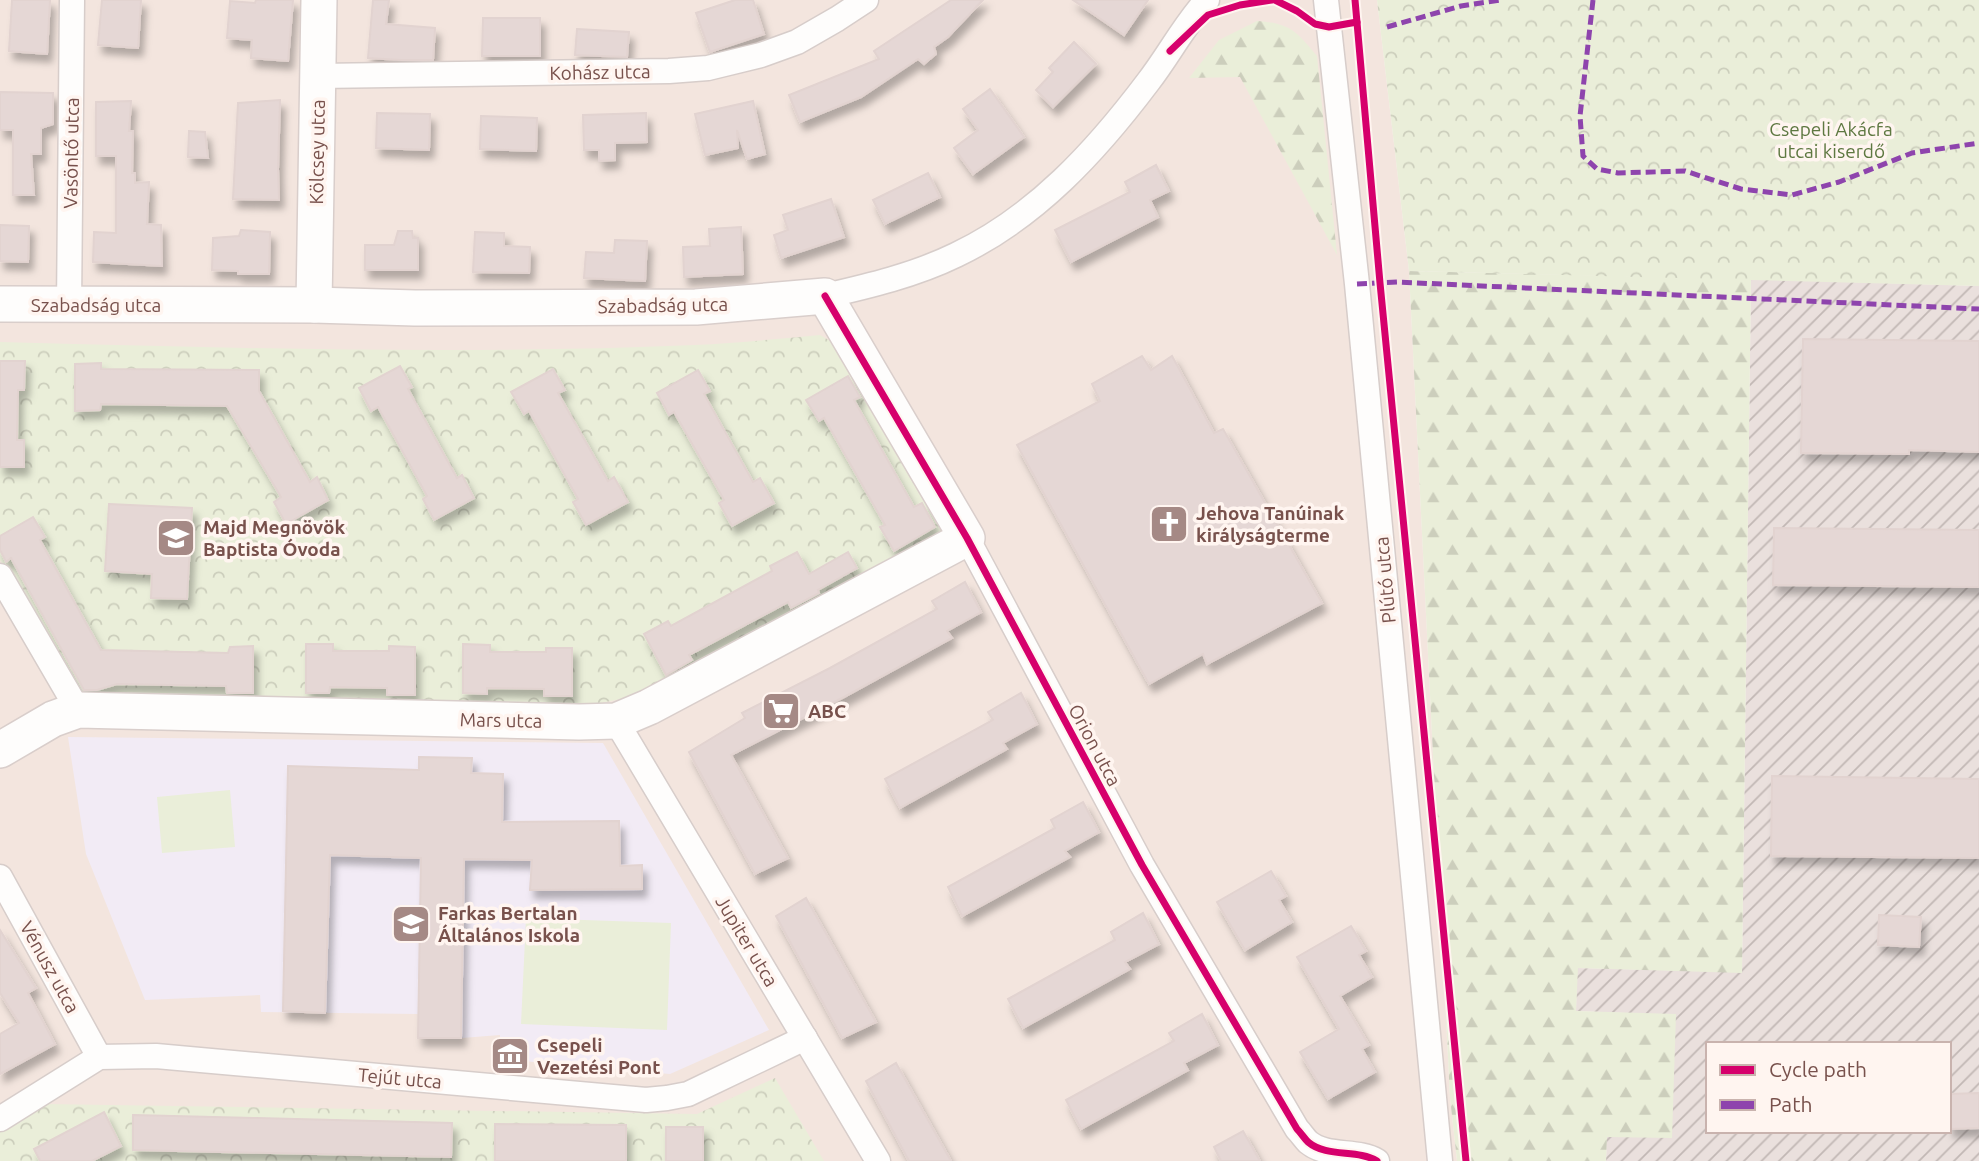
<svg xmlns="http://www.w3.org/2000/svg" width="1979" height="1161" font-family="Ubuntu,sans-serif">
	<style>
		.residential { fill: #f3e5de }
		.industrial { fill: url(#industrial-furrows); fill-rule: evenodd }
		.education { fill: #f2ebf5 }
		.forest { fill: url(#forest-firs) }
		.park { fill: url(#park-crowns) }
		.garden { fill: #eaeed9 }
		.building { fill: #e5d7d5; stroke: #e2d3d0; stroke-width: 2; filter: url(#shadow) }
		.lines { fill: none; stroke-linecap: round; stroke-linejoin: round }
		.street-casing { stroke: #d7cdca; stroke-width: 27 }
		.secondary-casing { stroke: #d9cecb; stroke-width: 38 }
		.street { stroke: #fefdfc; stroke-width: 24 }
		.secondary { stroke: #fefdfc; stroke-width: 35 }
		.quiet { stroke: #8e44ad; stroke-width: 5; stroke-dasharray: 10 5; stroke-linecap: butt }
		.cycleway-casing { stroke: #fff5f0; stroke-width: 11 }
		.cycleway { stroke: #d6006c; stroke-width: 7 }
		.labels { text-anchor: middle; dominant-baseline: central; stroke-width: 7; stroke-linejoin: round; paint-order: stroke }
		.street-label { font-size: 19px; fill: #78514c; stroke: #fff5f0 }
		.park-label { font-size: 19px; fill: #5e7841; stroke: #fff5f0 }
		.poi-label { font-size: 19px; font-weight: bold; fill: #78514c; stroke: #fff5f0; text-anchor: start }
	</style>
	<defs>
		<pattern id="industrial-furrows" width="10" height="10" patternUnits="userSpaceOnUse" patternTransform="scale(1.75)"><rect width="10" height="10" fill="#eae0dd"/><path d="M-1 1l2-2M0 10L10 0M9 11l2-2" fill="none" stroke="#c2b8b5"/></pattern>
		<pattern id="forest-firs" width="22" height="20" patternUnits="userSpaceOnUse" patternTransform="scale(1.75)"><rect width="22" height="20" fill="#eaeed9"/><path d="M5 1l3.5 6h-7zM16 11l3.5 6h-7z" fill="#cccebc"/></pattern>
		<pattern id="park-crowns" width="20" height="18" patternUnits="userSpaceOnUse" patternTransform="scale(1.75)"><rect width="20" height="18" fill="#eaeed9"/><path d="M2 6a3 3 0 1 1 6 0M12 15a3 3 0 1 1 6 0" fill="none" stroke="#cccebc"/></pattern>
		<filter id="shadow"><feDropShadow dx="4.5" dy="8" stdDeviation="3.5" flood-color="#0004"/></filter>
	</defs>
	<rect width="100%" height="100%" fill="#f8f1ee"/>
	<path class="residential" d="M0,0H1377L1409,271L1450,1098L1457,1161H0Z"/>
	<path class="industrial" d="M1751,279L1979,286V1161H1606L1607,1136L1676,1015L1576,1011L1577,968L1742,972ZM1708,1044H1949V1131H1708Z"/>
	<path class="education" d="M68,737L603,743L769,1030L670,1074L500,1059V1035L462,1038H418V1014L261,1012L260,995L145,1000L86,854Z"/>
	<g class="forest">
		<path d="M1257,21C1290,23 1297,32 1317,56L1337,255L1240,77L1189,78L1219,40Z"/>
		<path d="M1409,271L1751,279L1742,973L1578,968L1576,1011L1676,1014L1672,1138L1607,1137L1606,1161H1457L1450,1098Z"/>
	</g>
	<g class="park">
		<path d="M1377,0H1979V286L1409,271Z"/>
		<path d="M820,335L841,347L944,530L936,541L649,693L592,705L79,699L0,560V342C231,348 463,355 694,345C736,343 778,339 820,335Z"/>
		<path d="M775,1078L824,1161H0V1131L45,1104L697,1114Z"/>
	</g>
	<g class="garden">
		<path d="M230,790L235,847L162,853L157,797Z"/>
		<path d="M526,918L671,923L667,1030L521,1024Z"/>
	</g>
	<g class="building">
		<path d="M12,0H50L47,54L9,51Z"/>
		<path d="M102,0H141L138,48L98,45Z"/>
		<path d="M256,0H293L288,61L251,58L252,40L227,38L230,1L255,3Z"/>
		<path d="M373,0H389L386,24L435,28L433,60H401L368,58Z"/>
		<path d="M735,0H753L764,34L710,52L696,13Z"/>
		<path d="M951,0H983L948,37L934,47L936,54L924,64L918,59L861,97L800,122L789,95L879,59L874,51Z"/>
		<path d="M1073,0H1148L1124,35Z"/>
		<path d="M483,18H540V56H482Z"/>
		<path d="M577,29L629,32L627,57L575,55Z"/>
		<path d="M1074,42L1096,64L1053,107L1036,90L1053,72L1049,68Z"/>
		<path d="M990,89L1024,137L973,174L954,148L978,130L963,109Z"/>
		<path d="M0,92L53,93V124L41,128V154H31L34,195H13V130H0Z"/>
		<path d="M280,100L278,169L279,200L233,199L238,103Z"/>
		<path d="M131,101L129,131H133L132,173H135V183L149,182L147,224L161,225L162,266L93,262L94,232L116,233V156H96V102Z"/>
		<path d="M753,101L765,154L747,159L737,130L738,148L705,155L695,114Z"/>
		<path d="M377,113L430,114L429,150L376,148Z"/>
		<path d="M646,113L647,142L615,143V160L599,161V150H584L583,115Z"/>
		<path d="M481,116L537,118L536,151L480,149Z"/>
		<path d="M189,131L205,132L208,158L188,157Z"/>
		<path d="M1156,165L1169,191L1150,200L1158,217L1071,262L1055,230L1130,192L1125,182Z"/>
		<path d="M928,173L940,197L885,224L873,200Z"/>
		<path d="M831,199L844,237L781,258L774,235L788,230L783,215Z"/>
		<path d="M0,225L29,226L28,262L0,261Z"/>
		<path d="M741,227L743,274L684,277L683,247L710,246L709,229Z"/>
		<path d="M241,230L270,232L269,274H238V271L212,270L213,238L239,236Z"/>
		<path d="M398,231H412L413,238H418V270H365V245H394Z"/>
		<path d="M475,232L504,233V246L530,247L529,273L473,272Z"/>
		<path d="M615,240L647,241L645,281L584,278L586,252L614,253Z"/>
		<path d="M1803,339L1979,341V452L1909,450V454L1801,453Z"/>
		<path d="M1142,356L1151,370L1172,356L1214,433L1223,429L1322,603L1207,664L1203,654L1149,684L1017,445L1100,401L1092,384Z"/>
		<path d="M0,361H25L24,390H18L17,440H24V467H0Z"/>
		<path d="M101,363V369L259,370V391L310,482L317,477L328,500L286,524L274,502L281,497L227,406L101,404L100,410L75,411V364Z"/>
		<path d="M400,366L412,387L408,389L457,478L462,475L474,498L434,520L423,499L427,496L378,407L371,411L359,388Z"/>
		<path d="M553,369L565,390L558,393L608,481L614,477L628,502L586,525L573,502L578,499L529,411L524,414L511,392Z"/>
		<path d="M698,370L710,391L704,394L753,482L760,478L774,503L732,526L719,503L724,500L674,412L669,415L657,393Z"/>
		<path d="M848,376L860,397L854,400L914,507L922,503L935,527L894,551L880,527L885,525L824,418L819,421L806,400Z"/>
		<path d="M109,504L192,508L187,599L151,598L152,574L105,571Z"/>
		<path d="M33,517L45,537L40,540L101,650L228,653L230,647L253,646V693H227L226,686L117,684L97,690H84L11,558L6,562L0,550V536Z"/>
		<path d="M1774,528L1979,530V587L1773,585Z"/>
		<path d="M797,552L809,574L848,552L857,568L818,590L819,593L791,608L788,602L689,655L692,660L666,675L644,634L668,621L671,626L772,571L770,566Z"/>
		<path d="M965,582L981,612L947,631L952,638L844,697L731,755L788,858L755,874L689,752L745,718L742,713L830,668L937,609L932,601Z"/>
		<path d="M306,644H333V651H389V646L415,647V695H387V688L330,687L329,693H306Z"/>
		<path d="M463,644L490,645V652H546V648H572V696H544V689L487,688V694L463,693Z"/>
		<path d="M1021,693L1037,724L1003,743L1007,749L900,808L885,779L993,720L988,712Z"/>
		<path d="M419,757L472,758L471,773L503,774L502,822L619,821L620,866L642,865V889L530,890L532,860L464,859L461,1038H418L421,858L330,855L325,1013L283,1011L288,766L419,770Z"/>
		<path d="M1772,776L1979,779V858L1771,856Z"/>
		<path d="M1083,802L1099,832L1065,851L1070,857L962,916L948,887L1055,828L1051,820Z"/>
		<path d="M1271,871L1286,896L1279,900L1292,922L1245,950L1217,902Z"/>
		<path d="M806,898L876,1022L842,1038L776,916Z"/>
		<path d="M1143,913L1159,944L1125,962L1130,969L1023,1028L1008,999L1115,940L1111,932Z"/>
		<path d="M1879,915L1921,917L1919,947L1878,945Z"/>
		<path d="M1351,926L1366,951L1359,955L1372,977L1340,996L1369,1045L1362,1049L1375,1072L1328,1099L1300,1052L1339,1029L1297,957Z"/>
		<path d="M0,930L36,988L28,993L55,1044L0,1074V1034L19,1023L0,993Z"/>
		<path d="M1202,1014L1218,1045L1184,1063L1188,1070L1081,1129L1066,1100L1174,1041L1169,1033Z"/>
		<path d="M896,1063L951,1161H909L866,1081Z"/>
		<path d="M1979,1093V1128L1949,1129V1094Z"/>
		<path d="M104,1112L121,1146L92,1161H40L34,1149Z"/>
		<path d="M133,1115L452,1123L451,1157L133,1150Z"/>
		<path d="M495,1124L626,1125V1161H495Z"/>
		<rect x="666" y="1127" width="37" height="34"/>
		<path d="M1243,1131L1260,1161H1221L1214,1147Z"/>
	</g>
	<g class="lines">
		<g class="street-casing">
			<g id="street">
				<path d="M1326,0L1357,284L1440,1161"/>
				<path d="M319,76L669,71L708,68L761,55L797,42L837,19L866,0"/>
				<path d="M825,296C869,286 915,275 956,255C1036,217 1096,151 1148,82C1169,55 1184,25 1207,0"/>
				<path d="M69,306L72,0"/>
				<path d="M967,538L1142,865L1297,1129C1301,1133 1304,1138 1308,1142C1327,1158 1357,1149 1377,1161"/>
				<path d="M0,576L78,710"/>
				<path d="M616,721L878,1161"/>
				<path d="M0,877L99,1057"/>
				<path d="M0,1119L99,1057L156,1056L646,1100L667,1098L688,1094L805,1038"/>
			</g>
		</g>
		<g class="secondary-casing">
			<g id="secondary">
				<path d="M0,304L314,305L415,308L696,307L825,296L967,538L649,707L616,721L579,722L78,710L53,719L0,750"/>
				<path d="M314,305L319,0"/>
			</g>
		</g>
		<use href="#street" class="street"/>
		<use href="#secondary" class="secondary"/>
		<g class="quiet">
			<path d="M1593,0L1580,116L1583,156L1597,169L1618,173L1685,171L1741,189L1792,195L1839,182L1912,153L1979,143"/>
			<path d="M1387,27L1461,6L1501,0"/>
			<path d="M1357,284L1397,282L1979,309"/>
		</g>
		<g class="cycleway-casing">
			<g id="cycleway">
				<path d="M1275,0L1297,11L1315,24L1329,27L1357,22"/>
				<path d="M1355,0L1380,283L1466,1161"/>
				<path d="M1170,51L1208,15L1240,5L1272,0"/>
				<path d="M825,296L967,538L1142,865L1297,1129C1301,1133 1304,1138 1308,1142C1327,1158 1357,1149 1377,1161"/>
			</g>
		</g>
		<use href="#cycleway" class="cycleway"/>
	</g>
	<defs>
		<g id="church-square" transform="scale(2.0125)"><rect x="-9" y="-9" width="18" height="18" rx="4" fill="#a58985" stroke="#fff5f0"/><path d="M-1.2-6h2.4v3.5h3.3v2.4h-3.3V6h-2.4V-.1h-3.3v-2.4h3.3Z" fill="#fff"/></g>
		<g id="school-square" transform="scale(2.0125)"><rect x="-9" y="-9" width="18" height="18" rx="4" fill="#a58985" stroke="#fff5f0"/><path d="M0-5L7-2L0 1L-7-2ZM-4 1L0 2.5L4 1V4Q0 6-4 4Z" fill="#fff"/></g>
		<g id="supermarket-square" transform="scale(2.0125)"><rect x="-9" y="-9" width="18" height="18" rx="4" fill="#a58985" stroke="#fff5f0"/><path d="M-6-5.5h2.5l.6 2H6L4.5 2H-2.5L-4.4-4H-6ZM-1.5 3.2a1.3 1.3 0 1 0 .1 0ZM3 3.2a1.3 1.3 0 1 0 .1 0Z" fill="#fff"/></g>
		<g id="museum-square" transform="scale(2.0125)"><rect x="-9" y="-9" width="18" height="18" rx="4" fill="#a58985" stroke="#fff5f0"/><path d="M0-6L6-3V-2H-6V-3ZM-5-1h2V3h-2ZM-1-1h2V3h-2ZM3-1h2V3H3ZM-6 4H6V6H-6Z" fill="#fff"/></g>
	</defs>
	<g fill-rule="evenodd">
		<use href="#church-square" x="1169" y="524"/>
		<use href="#school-square" x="176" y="538"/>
		<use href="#supermarket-square" x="781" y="711"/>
		<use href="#school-square" x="411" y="924"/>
		<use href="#museum-square" x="510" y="1056"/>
	</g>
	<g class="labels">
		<g class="street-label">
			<text transform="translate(600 72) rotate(-1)">Kohász utca</text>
			<text transform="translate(317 152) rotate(-89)">Kölcsey utca</text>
			<text transform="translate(71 153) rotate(-89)">Vasöntő utca</text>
			<text x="96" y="305">Szabadság utca</text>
			<text transform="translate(663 305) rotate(-1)">Szabadság utca</text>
			<text transform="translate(1385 580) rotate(-95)">Plútó utca</text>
			<text transform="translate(501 720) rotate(1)">Mars utca</text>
			<text transform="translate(1095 745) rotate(62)">Orion utca</text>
			<text transform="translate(747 941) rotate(59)">Jupiter utca</text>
			<text transform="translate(50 967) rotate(61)">Vénusz utca</text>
			<text transform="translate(400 1078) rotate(5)">Tejút utca</text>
		</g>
		<g class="park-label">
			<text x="1831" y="129">Csepeli Akácfa<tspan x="1831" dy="22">utcai kiserdő</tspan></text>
		</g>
		<g class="poi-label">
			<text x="1196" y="513">Jehova Tanúinak<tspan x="1196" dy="22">királyságterme</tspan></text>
			<text x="203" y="527">Majd Megnövök<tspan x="203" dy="22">Baptista Óvoda</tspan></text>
			<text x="808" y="711">ABC</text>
			<text x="438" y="913">Farkas Bertalan<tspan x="438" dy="22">Általános Iskola</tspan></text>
			<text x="537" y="1045">Csepeli<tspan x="537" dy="22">Vezetési Pont</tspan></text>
		</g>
	</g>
	<rect x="1706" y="1042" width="245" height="91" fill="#fff5f0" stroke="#c9b3ae" stroke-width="2"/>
	<rect x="1720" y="1065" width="35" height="10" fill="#d6006c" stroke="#c9b3ae" stroke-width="2"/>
	<text x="1769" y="1077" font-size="21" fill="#78514c">Cycle path</text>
	<rect x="1720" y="1100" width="35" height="10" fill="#8e44ad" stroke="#c9b3ae" stroke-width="2"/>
	<text x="1769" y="1112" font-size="21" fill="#78514c">Path</text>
</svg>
